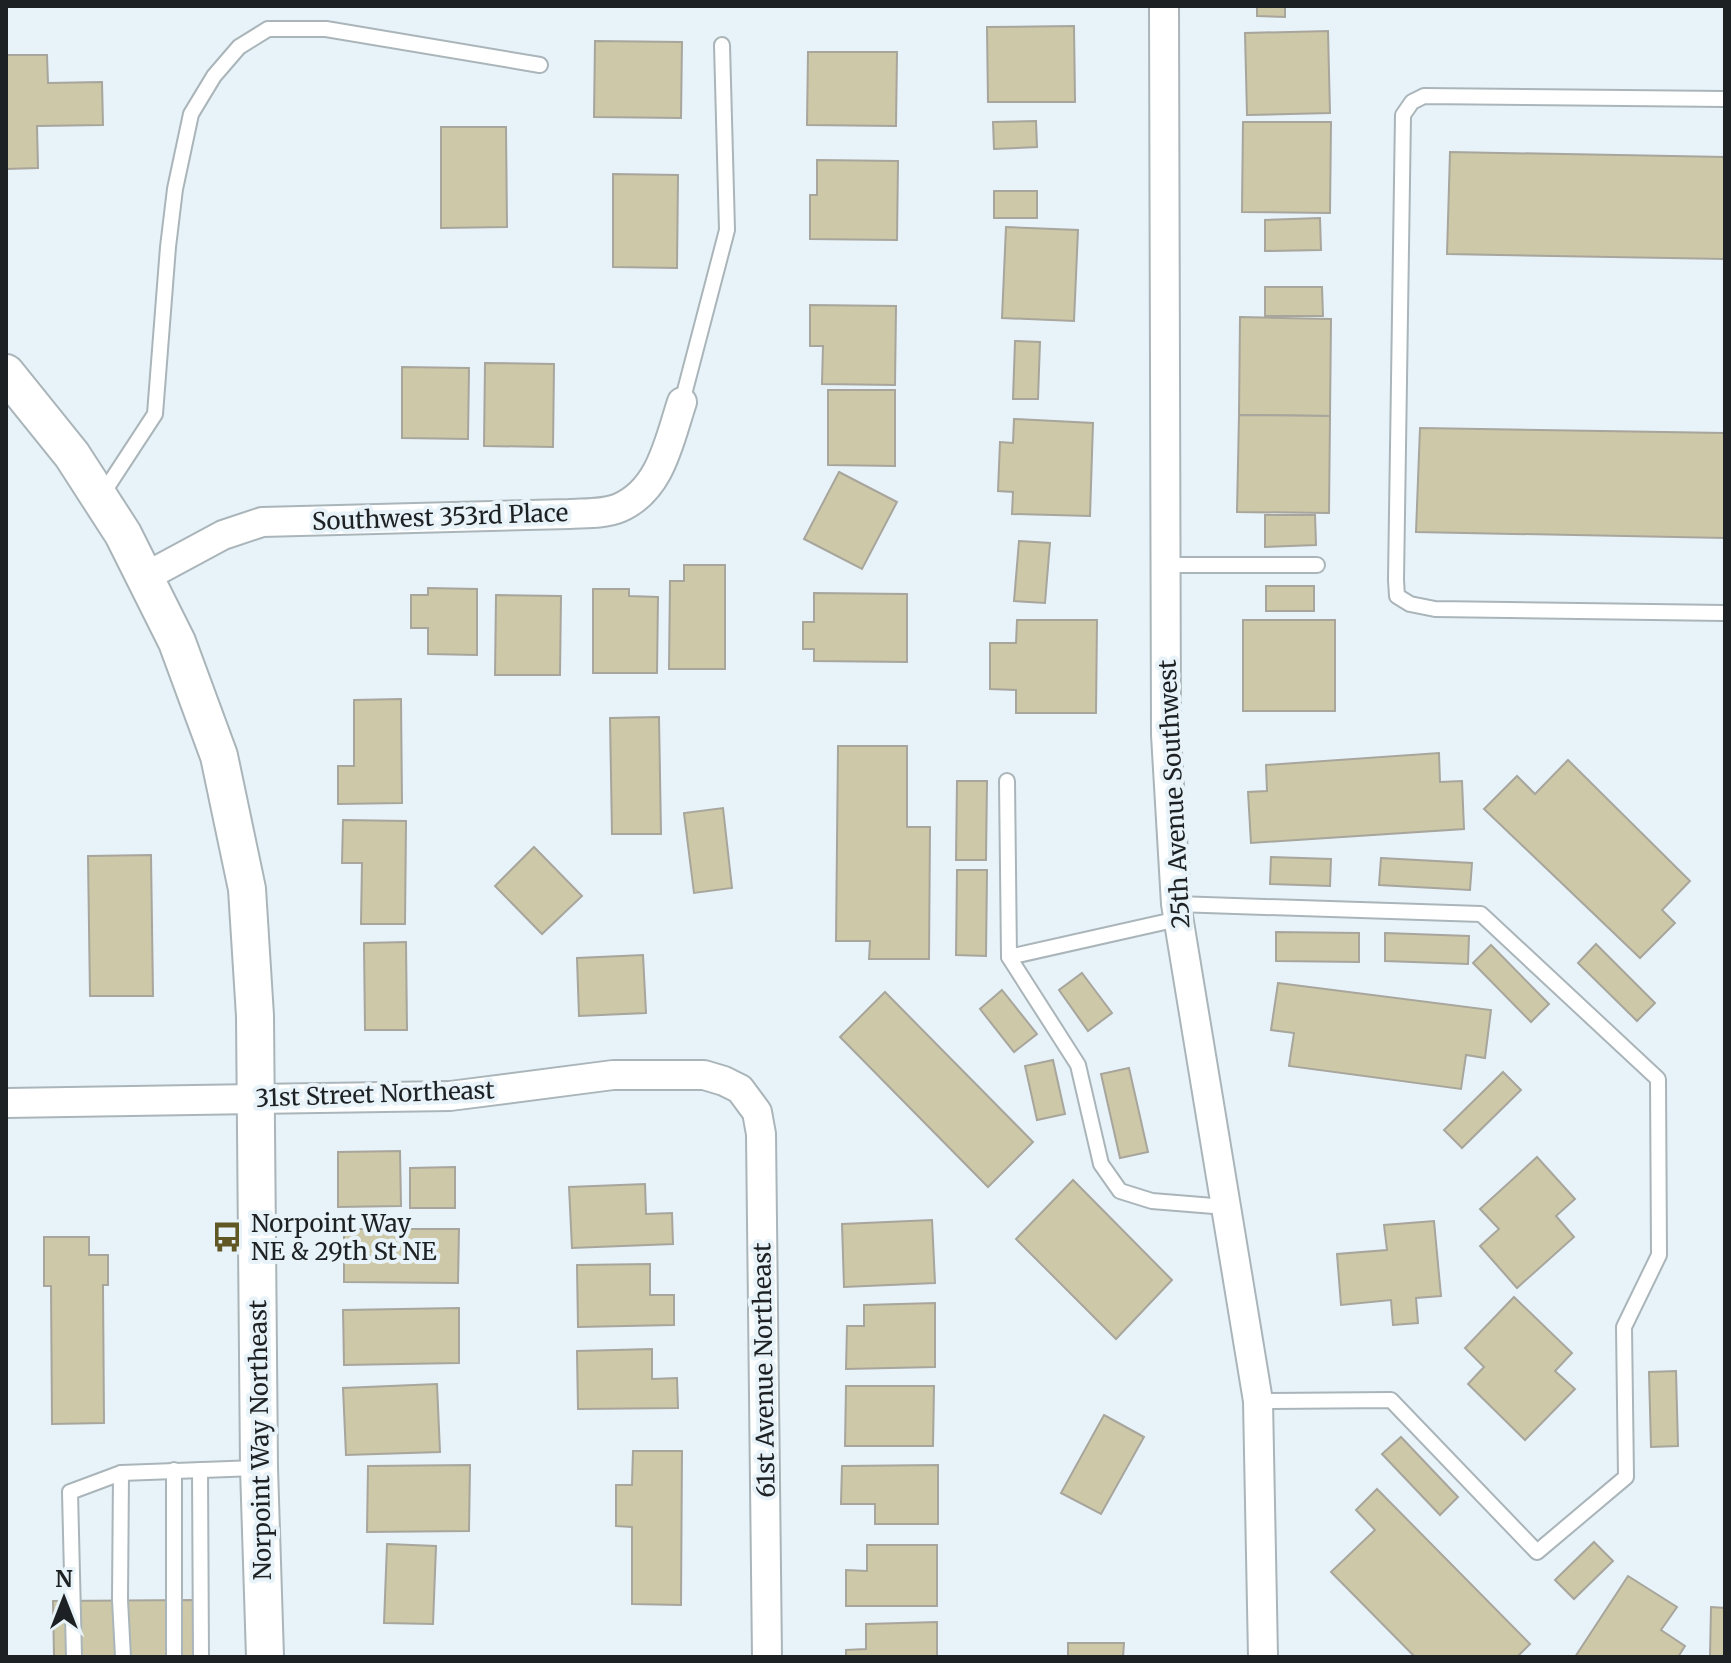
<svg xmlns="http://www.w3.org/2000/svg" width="1731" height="1663" font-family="Merriweather,serif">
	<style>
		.building { fill: #cdc8a8; stroke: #a7a59c; stroke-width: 2 }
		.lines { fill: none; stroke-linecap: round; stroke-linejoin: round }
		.service-casing { stroke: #aab5ba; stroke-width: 18 }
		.minor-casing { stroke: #aab5ba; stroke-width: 32 }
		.tertiary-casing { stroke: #aab5ba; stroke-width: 40 }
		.service { stroke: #fff; stroke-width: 14 }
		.minor { stroke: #fff; stroke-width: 28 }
		.tertiary { stroke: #fff; stroke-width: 36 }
		.labels { text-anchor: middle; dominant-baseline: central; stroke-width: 8; stroke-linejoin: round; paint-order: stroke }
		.street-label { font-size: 24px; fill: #1d2123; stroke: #e8f3f9 }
		.poi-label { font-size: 24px; fill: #1d2123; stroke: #e8f3f9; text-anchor: start }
	</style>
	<rect width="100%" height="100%" fill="#e8f3f9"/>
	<g class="building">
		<path d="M1257,6H1285V17L1257,16Z"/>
		<path d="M1074,26L1075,102H988L987,27Z"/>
		<path d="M1328,31L1330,113L1247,115L1245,33Z"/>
		<path d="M595,41L682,42L681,118L594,117Z"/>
		<path d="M808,52H897L896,126L807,125Z"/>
		<path d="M6,55H47L48,83L102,82L103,125L37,126L38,168L6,169Z"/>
		<path d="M1036,121L1037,147L994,149L993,122Z"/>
		<path d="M1243,122H1331L1330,213L1242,212Z"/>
		<path d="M441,127H506L507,227L441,228Z"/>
		<path d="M1450,152L1725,157V259L1447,254Z"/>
		<path d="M817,160L898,161L897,240L810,239V195H817Z"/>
		<path d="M613,174L678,175L677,268L613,267Z"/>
		<rect x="994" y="191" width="43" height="27"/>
		<path d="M1320,218L1321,250L1265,251V220Z"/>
		<path d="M1006,227L1078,230L1074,321L1002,318Z"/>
		<path d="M1265,287H1322L1323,316H1265Z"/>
		<path d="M810,305L896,306L895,385L822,384L823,346H810Z"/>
		<path d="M1240,317L1331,319L1330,416L1239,415Z"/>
		<path d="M1015,341L1040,342L1038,399H1013Z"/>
		<path d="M485,363L554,364L553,447L484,446Z"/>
		<path d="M402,367L469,368L468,439L402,438Z"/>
		<path d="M828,390H895V466L828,465Z"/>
		<path d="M1239,415L1330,416L1329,513L1237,512Z"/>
		<path d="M1014,419L1093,423L1090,516L1012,514L1013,492L998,491L1000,442L1013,443Z"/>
		<path d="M1420,428L1725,433V538L1416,532Z"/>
		<path d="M839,472L897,502L862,569L804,539Z"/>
		<path d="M1265,515H1315L1316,545L1265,547Z"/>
		<path d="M1019,541L1050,543L1045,603L1014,601Z"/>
		<path d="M684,565H725V669H669L670,581H684Z"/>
		<rect x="1266" y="586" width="48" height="25"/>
		<path d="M428,588L477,589V655L428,654V628H411V595H428Z"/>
		<path d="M593,589H629V596L658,597L657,673H593Z"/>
		<path d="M814,593L907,594V662L814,661V649H803V622H814Z"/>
		<path d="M496,595L561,596L560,675H495Z"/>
		<path d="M1017,620H1097L1096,713H1016V690L990,689V643H1016Z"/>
		<rect x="1243" y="620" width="92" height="91"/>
		<path d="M401,699L402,803L338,804V766H354V700Z"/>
		<path d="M659,717L661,834H612L610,718Z"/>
		<path d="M838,746H907V827H930L929,959H869L870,941H836Z"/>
		<path d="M1439,753L1440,782L1462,781L1464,829L1251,843L1248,792L1267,791L1266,765Z"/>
		<path d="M1568,760L1690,881L1662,910L1675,923L1640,958L1484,809L1517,776L1535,794Z"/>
		<path d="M957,781H987L986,860H956Z"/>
		<path d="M723,808L732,888L694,893L684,813Z"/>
		<path d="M343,820L406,821L405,924H361L362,863H342Z"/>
		<path d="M534,847L582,896L542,934L495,886Z"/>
		<path d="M151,855L153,996H90L88,856Z"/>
		<path d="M1271,857L1331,859L1330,886L1270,884Z"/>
		<path d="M1381,858L1472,863L1470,890L1379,885Z"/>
		<path d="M957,870H987L986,956L956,955Z"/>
		<path d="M1276,932L1359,933V962L1276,961Z"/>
		<path d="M1385,933L1469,936L1468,964L1385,961Z"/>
		<path d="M406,942L407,1030H365L364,943Z"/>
		<path d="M1596,944L1655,1003L1637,1021L1578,963Z"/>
		<path d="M1491,945L1549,1004L1531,1022L1473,963Z"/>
		<path d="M643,955L646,1013L579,1016L577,958Z"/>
		<path d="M1082,973L1112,1013L1088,1031L1059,990Z"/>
		<path d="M1278,983L1491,1010L1485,1058L1466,1055L1461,1089L1289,1066L1294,1033L1271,1030Z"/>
		<path d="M1002,990L1037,1034L1014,1052L980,1009Z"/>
		<path d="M885,992L1033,1142L988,1187L840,1037Z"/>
		<path d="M1053,1060L1065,1114L1037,1120L1025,1066Z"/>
		<path d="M1129,1068L1148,1152L1120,1158L1101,1074Z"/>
		<path d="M1503,1072L1521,1090L1462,1148L1444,1130Z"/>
		<path d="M400,1151L401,1206L338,1207V1152Z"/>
		<path d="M1537,1157L1575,1199L1556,1216L1574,1237L1517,1288L1480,1246L1499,1229L1480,1209Z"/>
		<path d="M455,1167V1208H410V1168Z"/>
		<path d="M1073,1180L1172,1280L1116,1339L1016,1239Z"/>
		<path d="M645,1184L646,1214L672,1213L673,1244L572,1248L569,1187Z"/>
		<path d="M932,1220L935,1283L844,1287L842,1224Z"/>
		<path d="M1434,1221L1441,1296L1416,1298L1418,1323L1393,1325L1391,1300L1341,1305L1337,1254L1387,1250L1384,1225Z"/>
		<path d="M344,1229H459L458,1283L344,1282Z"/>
		<path d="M44,1237H89V1255H108V1285H103L104,1423L52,1424L51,1286H44Z"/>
		<path d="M650,1264V1295H674V1325L578,1327L577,1265Z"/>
		<path d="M1514,1297L1572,1353L1555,1371L1575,1389L1525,1440L1468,1384L1484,1367L1465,1348Z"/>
		<path d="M935,1303V1367L846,1369L847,1326H864V1305Z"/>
		<path d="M459,1308V1363L344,1365L343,1310Z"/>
		<path d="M652,1349V1379L677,1378L678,1408L578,1409L577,1351Z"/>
		<path d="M1676,1371L1678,1446L1651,1447L1649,1372Z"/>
		<path d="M437,1384L440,1452L346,1455L343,1388Z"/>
		<path d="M846,1386H934L933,1446H845Z"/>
		<path d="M1104,1415L1144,1437L1101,1514L1061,1493Z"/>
		<path d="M1401,1437L1458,1497L1440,1515L1382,1454Z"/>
		<path d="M633,1451H682L681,1605L632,1604V1527L616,1526V1485H632Z"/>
		<path d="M470,1465L469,1531L367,1532L368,1466Z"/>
		<path d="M938,1465V1524H875V1504H841L842,1466Z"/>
		<path d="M1377,1489L1530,1644L1517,1657H1415L1331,1572L1375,1530L1356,1510Z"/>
		<path d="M1594,1542L1613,1561L1574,1599L1555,1580Z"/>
		<path d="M387,1544L436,1546L433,1624L384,1623Z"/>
		<path d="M867,1545H937V1606H846V1570L867,1571Z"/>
		<path d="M1628,1576L1677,1607L1661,1630L1685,1646L1678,1657H1575Z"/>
		<path d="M194,1600V1657H54L53,1601Z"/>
		<path d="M1711,1607L1725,1608V1657H1710Z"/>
		<path d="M937,1622V1657H846V1650L866,1649V1624Z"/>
		<path d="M1068,1643H1124L1123,1657H1068Z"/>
	</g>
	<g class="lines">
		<g class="service-casing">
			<g id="service">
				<path d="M1725,99L1424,96L1412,102L1403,115L1396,580L1397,596L1410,604L1435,609L1725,613"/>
				<path d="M682,402L727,230L722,45"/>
				<path d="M102,495L155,414L168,247L175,189L191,114L214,76L239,47L268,29H326L540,65"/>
				<path d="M1165,565H1317"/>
				<path d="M1007,781L1009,957L1078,1065L1101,1164L1120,1191L1152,1201L1226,1207"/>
				<path d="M1176,904L1481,914L1658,1079L1659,1255L1624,1327L1626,1477L1537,1552L1391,1400L1258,1401"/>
				<path d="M1009,957L1178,919"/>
				<path d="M174,1470V1657"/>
				<path d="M200,1470L201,1657"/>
				<path d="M121,1473L120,1600L123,1657"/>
				<path d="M74,1657L70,1492L121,1473L257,1468"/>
			</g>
		</g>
		<g class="minor-casing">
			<g id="minor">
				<path d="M1164,6L1166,735L1176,904L1258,1401L1263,1657"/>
				<path d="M145,577L223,535L262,522L569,514C584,513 605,514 619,508C661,490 669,441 682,402"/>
				<path d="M6,1103L450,1096L613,1075H704L724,1081L740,1089L757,1112L761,1134L767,1657"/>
			</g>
		</g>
		<g class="tertiary-casing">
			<path id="tertiary" d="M6,373L72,455L123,534L177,642L219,756L247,889L255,1016L259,1468L265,1657"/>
		</g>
		<use href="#service" class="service"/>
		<use href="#minor" class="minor"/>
		<use href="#tertiary" class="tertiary"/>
	</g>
	<defs>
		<g id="bus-bare" transform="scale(2.4)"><path d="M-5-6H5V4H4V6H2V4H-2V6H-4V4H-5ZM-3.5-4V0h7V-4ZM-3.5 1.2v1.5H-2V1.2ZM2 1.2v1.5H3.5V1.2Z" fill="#605724" stroke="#e8f3f9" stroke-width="2.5" paint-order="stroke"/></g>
	</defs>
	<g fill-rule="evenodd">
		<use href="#bus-bare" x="227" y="1237"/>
	</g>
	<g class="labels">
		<g class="street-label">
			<text transform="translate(440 517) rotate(-2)">Southwest 353rd Place</text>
			<text transform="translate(1174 794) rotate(-93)">25th Avenue Southwest</text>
			<text transform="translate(375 1094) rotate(-2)">31st Street Northeast</text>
			<text transform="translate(764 1370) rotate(-91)">61st Avenue Northeast</text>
			<text transform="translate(260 1440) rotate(-91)">Norpoint Way Northeast</text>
		</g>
		<g class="poi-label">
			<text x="251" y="1223">Norpoint Way<tspan x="251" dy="28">NE &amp; 29th St NE</tspan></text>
		</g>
	</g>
	<rect width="1731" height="1663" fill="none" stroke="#1d2123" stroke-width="16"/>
	<g transform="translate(64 1599)" stroke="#e8f3f9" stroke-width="6" paint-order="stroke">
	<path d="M0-6L14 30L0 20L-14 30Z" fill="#1d2123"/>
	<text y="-12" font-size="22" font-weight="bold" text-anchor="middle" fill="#1d2123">N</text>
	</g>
</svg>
